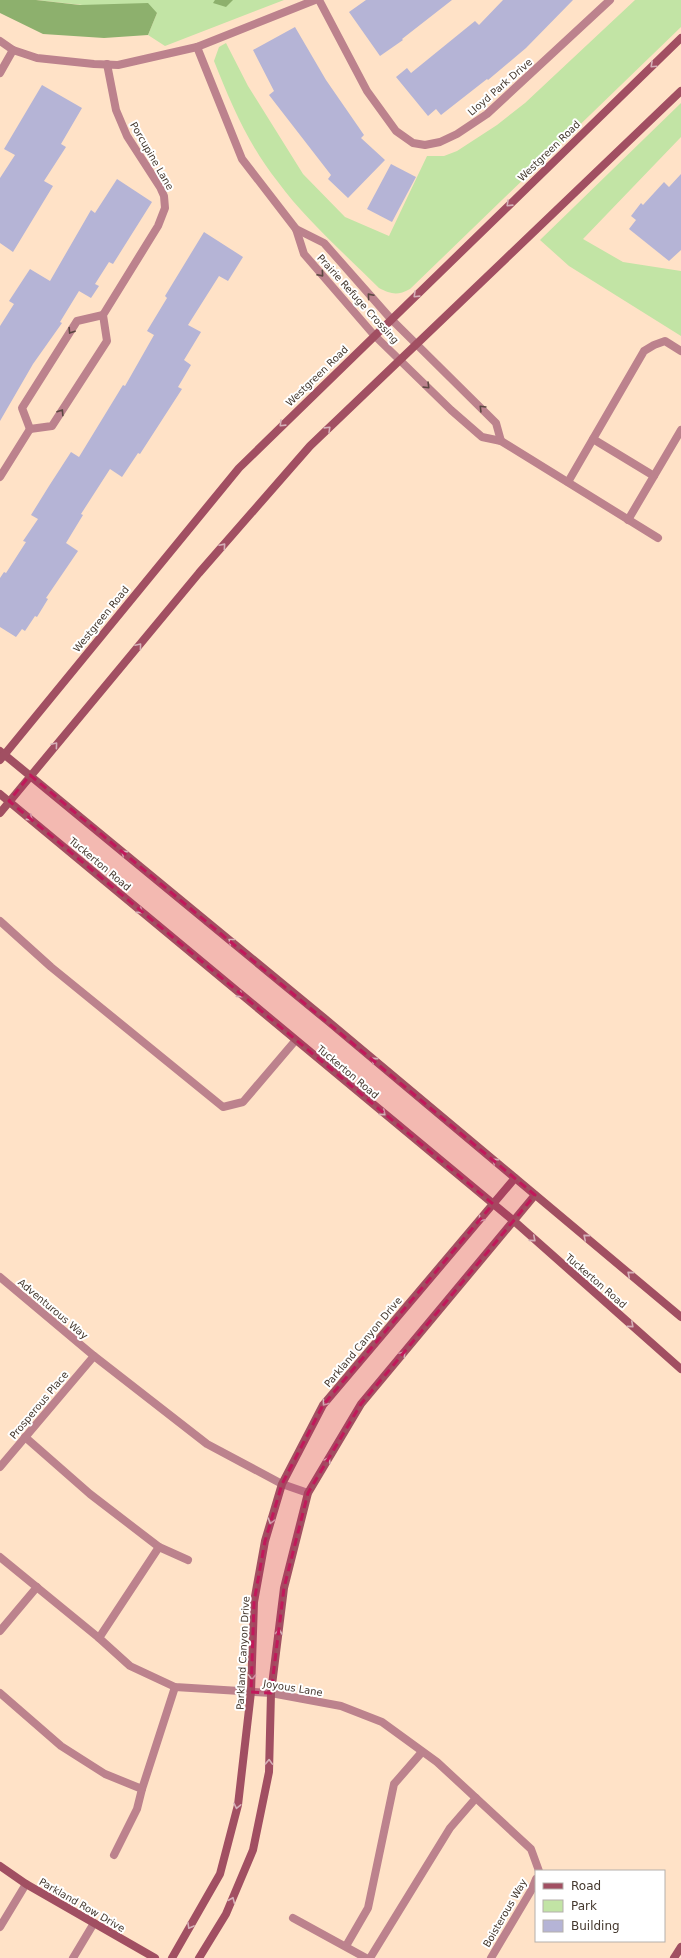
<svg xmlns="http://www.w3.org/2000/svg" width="681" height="1958" font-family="'DejaVu Sans',sans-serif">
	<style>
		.green { fill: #c2e4a5 }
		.forest { fill: #8db06d }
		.building { fill: #b5b4d6 }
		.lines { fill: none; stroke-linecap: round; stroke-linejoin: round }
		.lane { stroke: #bc828d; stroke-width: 8 }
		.street { stroke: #bc828d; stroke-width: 8 }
		.secondary { stroke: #a14f62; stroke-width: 8 }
		.oneway { stroke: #d5b0b8 }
		.oneway2 { stroke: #5d4842 }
		.marked { fill: #c2185b; fill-opacity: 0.2; stroke: #c2185b; stroke-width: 3; stroke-dasharray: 8 5; stroke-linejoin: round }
		.labels { text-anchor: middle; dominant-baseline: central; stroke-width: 4; stroke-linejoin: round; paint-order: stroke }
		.street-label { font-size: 10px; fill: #45392f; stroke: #fff }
	</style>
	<rect width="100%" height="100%" fill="#ffe2c7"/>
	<g class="green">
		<path d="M36,0H284L165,46L148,35L157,13Z"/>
		<path d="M635,0H681V27L410,289C397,296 391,294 379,288C346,255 305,219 278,182C249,146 231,104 214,61L219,47L226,43L248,86L303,174L345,217L389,236L427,156H444L457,151L497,125L525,103Z"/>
		<path d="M681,103V137L583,239L623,262L681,271V336L569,266L540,240Z"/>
	</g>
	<g class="forest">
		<path d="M0,0H36L80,5L148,3L157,13L148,35L104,38L43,34L0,13Z"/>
		<path d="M215,0H233L226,7L213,3Z"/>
	</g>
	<g class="building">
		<path d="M366,0H452L402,39L403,40L380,56L349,12Z"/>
		<path d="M503,0H573L526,48L488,80L487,79L441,115L436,109L428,116L396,77L407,68L411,73L475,21L479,25Z"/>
		<path d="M295,27L326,80L364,135L361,138L385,160L348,198L328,179L331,175L269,95L274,91L253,50Z"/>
		<path d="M42,85L82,108L61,144L66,147L44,181L53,186L13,252L0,243V178L15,155L4,149Z"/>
		<path d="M391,164L416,177L392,222L367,209Z"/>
		<path d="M681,174V250L669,261L629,229L636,220L631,216L641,203L643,205L664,182L669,187Z"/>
		<path d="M117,179L152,202L113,264L109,262L95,284L99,286L91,298L79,291L60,322L62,323L33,364L0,421V326L14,304L9,301L30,269L50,281L91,210L95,213Z"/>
		<path d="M204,232L243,257L228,281L219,276L188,325L201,332L184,360L191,365L178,387L182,389L140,454L138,453L122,477L110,469L81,514L83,515L66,543L78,551L46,598L48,599L37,617L35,616L25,631L22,629L16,637L0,627V578L4,572L6,573L26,542L23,541L38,519L31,515L49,486L71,452L79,457L123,385L125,386L154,335L147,331L167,298L165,296Z"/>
	</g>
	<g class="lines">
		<g class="lane">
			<path d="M593,439L654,476"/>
			<path d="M568,482L644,351L654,345L665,341L681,351"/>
			<path d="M628,520L681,430"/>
			<path d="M0,921L51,967L223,1107L243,1102L295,1041"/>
			<path d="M25,1437L90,1494L159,1547L99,1638"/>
			<path d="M159,1547L188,1560"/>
			<path d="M0,1631L37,1587"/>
			<path d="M0,1693L61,1746L105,1774L142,1789L137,1809L114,1855"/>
			<path d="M142,1789L175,1687"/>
			<path d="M293,1918L366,1958"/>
			<path d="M346,1946L368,1908L394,1784L422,1752"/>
			<path d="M73,1958L94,1923"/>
			<path d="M370,1958L450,1828L476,1798"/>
		</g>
		<g class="street">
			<path d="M319,0L367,91L396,131L413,143L425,145L440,142L457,134L487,114L610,0"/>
			<path d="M0,41L13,50L37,58L94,64L118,65L197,47L315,0"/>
			<path d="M197,47L242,159L296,229L304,254L374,335L451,410L482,437L501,441L658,538"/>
			<path d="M0,73L13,50"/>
			<path d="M296,229L324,243L391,319L496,423L501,441"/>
			<path d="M30,429L52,426L107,341L103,315L158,226L165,208L164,196L160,187L127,136L116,110L107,64"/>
			<path d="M30,429L22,408L77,321L103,315"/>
			<path d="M0,477L30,429"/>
			<path d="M0,1277L94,1356L207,1444L282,1484L308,1493"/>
			<path d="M0,1467L94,1356"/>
			<path d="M0,1557L99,1638L130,1666L175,1687L271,1693L341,1706L382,1722L437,1762L531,1849L539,1871"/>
			<path d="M0,1927L26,1884"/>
			<path d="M491,1958L532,1889L536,1879"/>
		</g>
		<g class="secondary">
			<path d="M0,751L329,1022L681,1317"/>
			<path d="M0,760L239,468L681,38"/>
			<path d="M0,794L514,1221L681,1369"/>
			<path d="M0,813L199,573L310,446L681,91"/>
			<path d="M0,1866L26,1884L155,1958"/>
			<path d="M172,1958L220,1874L238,1805L251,1692L254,1602L265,1541L282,1484L323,1405L515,1178"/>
			<path d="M199,1958L226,1914L253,1850L269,1772L271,1693L284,1588L308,1493L361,1404L535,1195"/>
			<path d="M674,1958L681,1947"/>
		</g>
	</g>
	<defs><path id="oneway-chevron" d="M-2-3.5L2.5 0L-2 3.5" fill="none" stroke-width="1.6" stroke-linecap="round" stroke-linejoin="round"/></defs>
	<g class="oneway">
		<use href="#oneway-chevron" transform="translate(653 65) rotate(137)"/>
		<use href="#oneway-chevron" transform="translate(509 204) rotate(136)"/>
		<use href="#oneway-chevron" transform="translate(416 295) rotate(136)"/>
		<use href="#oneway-chevron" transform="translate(282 424) rotate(136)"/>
		<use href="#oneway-chevron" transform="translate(328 429) rotate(-44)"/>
		<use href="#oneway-chevron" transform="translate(223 546) rotate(-49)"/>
		<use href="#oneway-chevron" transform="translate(139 646) rotate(-50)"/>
		<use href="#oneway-chevron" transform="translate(55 745) rotate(-50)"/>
		<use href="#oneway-chevron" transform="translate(30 818) rotate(40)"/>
		<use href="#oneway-chevron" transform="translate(124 853) rotate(-140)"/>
		<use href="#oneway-chevron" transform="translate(140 911) rotate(40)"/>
		<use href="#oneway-chevron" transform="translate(231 941) rotate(-141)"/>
		<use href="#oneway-chevron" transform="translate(240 995) rotate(40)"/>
		<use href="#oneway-chevron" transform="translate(374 1060) rotate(-140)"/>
		<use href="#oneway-chevron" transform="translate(383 1113) rotate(40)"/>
		<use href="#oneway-chevron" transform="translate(495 1161) rotate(-140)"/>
		<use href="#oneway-chevron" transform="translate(481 1219) rotate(130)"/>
		<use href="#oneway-chevron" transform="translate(586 1237) rotate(-140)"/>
		<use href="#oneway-chevron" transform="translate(533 1239) rotate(41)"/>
		<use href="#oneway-chevron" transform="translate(630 1274) rotate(-140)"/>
		<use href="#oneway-chevron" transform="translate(631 1325) rotate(41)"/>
		<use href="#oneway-chevron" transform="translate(403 1354) rotate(-50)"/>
		<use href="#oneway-chevron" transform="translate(325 1403) rotate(126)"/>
		<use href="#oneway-chevron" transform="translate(328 1460) rotate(-59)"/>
		<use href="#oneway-chevron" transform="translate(271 1521) rotate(106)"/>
		<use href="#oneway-chevron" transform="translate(279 1632) rotate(-83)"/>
		<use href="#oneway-chevron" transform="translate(252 1677) rotate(92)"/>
		<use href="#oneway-chevron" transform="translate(269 1762) rotate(-88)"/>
		<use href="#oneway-chevron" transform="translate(237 1806) rotate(102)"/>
		<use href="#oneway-chevron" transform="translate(232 1900) rotate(-67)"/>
		<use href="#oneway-chevron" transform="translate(190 1926) rotate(119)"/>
	</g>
	<g class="oneway2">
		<use href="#oneway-chevron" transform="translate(321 274) rotate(49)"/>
		<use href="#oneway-chevron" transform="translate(370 296) rotate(-131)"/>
		<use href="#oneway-chevron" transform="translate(71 331) rotate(122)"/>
		<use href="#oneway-chevron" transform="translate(427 386) rotate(45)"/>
		<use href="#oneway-chevron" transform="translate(482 408) rotate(-135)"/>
		<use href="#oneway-chevron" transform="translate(61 412) rotate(-57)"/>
	</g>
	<path class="marked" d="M30,775L535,1195L361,1404L308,1493L284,1588L271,1693L251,1692L254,1602L265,1541L282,1484L323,1405L493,1204L9,801Z"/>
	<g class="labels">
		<g class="street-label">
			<text transform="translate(500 87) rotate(-41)">Lloyd Park Drive</text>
			<text transform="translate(549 151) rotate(-44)">Westgreen Road</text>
			<text transform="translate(152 156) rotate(60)">Porcupine Lane</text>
			<text transform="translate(358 299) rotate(48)">Prairie Refuge Crossing</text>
			<text transform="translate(317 376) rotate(-44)">Westgreen Road</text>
			<text transform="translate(101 619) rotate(-51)">Westgreen Road</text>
			<text transform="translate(100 864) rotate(40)">Tuckerton Road</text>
			<text transform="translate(348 1072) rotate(40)">Tuckerton Road</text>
			<text transform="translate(596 1281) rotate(41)">Tuckerton Road</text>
			<text transform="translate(53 1309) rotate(40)">Adventurous Way</text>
			<text transform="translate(363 1342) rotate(-50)">Parkland Canyon Drive</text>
			<text transform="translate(39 1405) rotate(-50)">Prosperous Place</text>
			<text transform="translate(243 1653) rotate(-87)">Parkland Canyon Drive</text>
			<text transform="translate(293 1688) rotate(9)">Joyous Lane</text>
			<text transform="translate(82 1905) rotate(30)">Parkland Row Drive</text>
			<text transform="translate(505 1913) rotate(-60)">Boisterous Way</text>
		</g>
	</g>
	<rect x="535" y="1870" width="130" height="72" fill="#ffffff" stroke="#b5b0ac"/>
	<rect x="543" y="1883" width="20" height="6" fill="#a14f62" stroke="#b5b0ac"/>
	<text x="571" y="1890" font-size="12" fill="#45392f">Road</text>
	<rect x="543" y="1900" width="20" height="12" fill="#c2e4a5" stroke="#b5b0ac"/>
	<text x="571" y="1910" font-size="12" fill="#45392f">Park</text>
	<rect x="543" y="1920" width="20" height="12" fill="#b5b4d6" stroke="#b5b0ac"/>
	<text x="571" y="1930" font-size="12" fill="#45392f">Building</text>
</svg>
